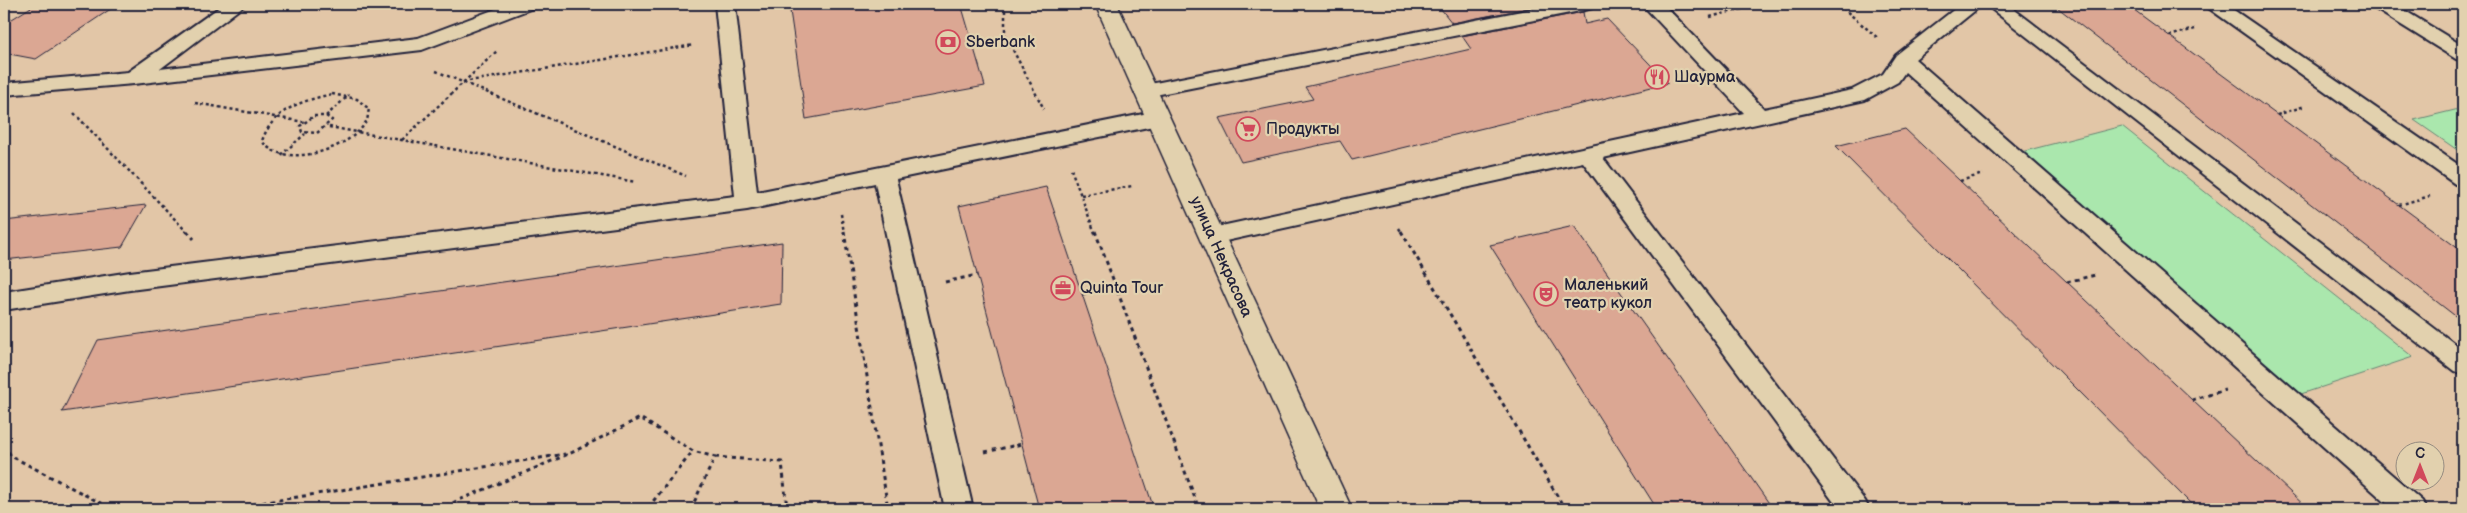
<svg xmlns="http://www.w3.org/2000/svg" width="2467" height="513" font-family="'Balsamiq Sans',sans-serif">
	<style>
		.green { fill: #aae7ad; stroke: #668474 }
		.building { fill: #dba793; stroke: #22223b }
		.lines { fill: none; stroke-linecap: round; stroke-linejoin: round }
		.service-casing { stroke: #22223b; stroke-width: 4 }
		.tertiary-casing { stroke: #22223b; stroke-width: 3 }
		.path-far1 { stroke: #22223b; stroke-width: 2.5; stroke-dasharray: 3 3; stroke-linecap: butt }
		.path { stroke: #22223b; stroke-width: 3; stroke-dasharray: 4 4; stroke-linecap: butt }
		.service { fill: #e2d1ae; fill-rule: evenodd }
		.tertiary { fill: #e2d1ae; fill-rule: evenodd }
		.labels { text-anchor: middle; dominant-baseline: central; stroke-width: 4.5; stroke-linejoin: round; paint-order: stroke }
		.poi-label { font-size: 16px; fill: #22223b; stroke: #e2d1ae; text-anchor: start }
		.street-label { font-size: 16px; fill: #22223b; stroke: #e2d1ae }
	</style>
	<rect width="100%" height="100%" fill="#e2c6a7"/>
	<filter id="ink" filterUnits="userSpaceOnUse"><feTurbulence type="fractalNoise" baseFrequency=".02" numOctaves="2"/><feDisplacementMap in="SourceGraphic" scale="10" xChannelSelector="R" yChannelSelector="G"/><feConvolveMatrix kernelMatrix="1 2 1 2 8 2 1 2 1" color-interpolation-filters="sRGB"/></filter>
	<g filter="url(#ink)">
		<g class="green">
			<path d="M2463,108V154L2414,120Z"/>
			<path d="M2122,126L2413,357L2301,394L2021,152Z"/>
		</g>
		<g class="building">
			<path d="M36,4H118L36,59L4,53V24Z"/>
			<path d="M789,4H961L985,86L806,119Z"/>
			<path d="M1437,4H1549L1452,23Z"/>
			<path d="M2053,4H2126L2463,252V322Z"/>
			<path d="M1583,12L1585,24L1607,19L1668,83L1352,160L1340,141L1241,162L1219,118L1313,99L1305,87L1471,49L1462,36Z"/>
			<path d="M1905,129L2192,400L2308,509H2196L1836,146Z"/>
			<path d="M1046,187L1082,294L1154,509H1039L959,206Z"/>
			<path d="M146,205L122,247L4,260V221Z"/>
			<path d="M1574,226L1660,348L1773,509H1657L1490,245Z"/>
			<path d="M782,242L781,304L62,412L98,340Z"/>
		</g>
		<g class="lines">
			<g class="service-casing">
				<g id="service">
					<path d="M224,4H246L160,69L418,38L509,4H536L533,8L422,50L134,84L4,95V83L128,72Z"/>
					<path d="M715,4H735L757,192L1158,111L1166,113L1169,118L1166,123L1158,125L896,179L973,509H945L875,183L747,210L130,290L4,310V292L130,272L735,196Z"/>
					<path d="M1557,4H1595L1592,8L1585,10L1145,97L1138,96L1135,91L1138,86L1145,85Z"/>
					<path d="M1642,4H1663L1764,109L1852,90L1883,74L1896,55L1961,4H1983L1915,59L2422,501L2426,509H2393L1905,72L1898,82L1865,100L1603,158L1865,501L1869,509H1839L1583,162L1212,244L1204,242L1200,236L1204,230L1212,228L1744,113Z"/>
					<path d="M1985,4H2007L2463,350V374L2454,371Z"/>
					<path d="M2203,4H2225L2463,168V186L2455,184Z"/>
					<path d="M2371,4H2394L2463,46V61L2456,59L2374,8Z"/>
				</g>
			</g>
			<g class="tertiary-casing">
				<path id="tertiary" d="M1095,4H1117L1352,509H1320Z"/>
			</g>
			<g class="path-far1">
				<path d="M1005,4V35L1044,109"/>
				<path d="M1838,4L1879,39"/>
				<path d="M1710,17L1762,4"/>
				<path d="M2169,36L2195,29"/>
				<path d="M436,71L686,176"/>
				<path d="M463,82L694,45"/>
				<path d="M332,94L357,99L369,109C368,113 368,117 367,120C353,149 283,171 262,141C273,109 302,101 332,94Z"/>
				<path d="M195,103L304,122"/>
				<path d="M74,113L188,233"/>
				<path d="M2277,115L2305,106"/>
				<path d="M314,116H326L332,120L317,133L302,132L300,126Z"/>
				<path d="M326,116L349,95"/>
				<path d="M329,127L636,182"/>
				<path d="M402,140L498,50"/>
				<path d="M281,155L305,134"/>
				<path d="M1071,169L1095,233"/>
				<path d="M1960,181L1983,174"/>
				<path d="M1081,195L1132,186"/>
				<path d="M2399,205L2430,196"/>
				<path d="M841,214L844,233"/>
				<path d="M1399,228L1402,233"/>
			</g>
			<g class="path">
				<path d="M187,231L194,239"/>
				<path d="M844,231L888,509"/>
				<path d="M1095,231L1199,509"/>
				<path d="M1401,231L1565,509"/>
				<path d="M945,282L977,275"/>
				<path d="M2067,282L2095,275"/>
				<path d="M1082,294L1116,287"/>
				<path d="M2192,400L2225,390"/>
				<path d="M4,445L11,456L112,509"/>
				<path d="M985,452L1022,444"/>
				<path d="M715,457L782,462L787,509"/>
				<path d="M223,509L565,454"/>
				<path d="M438,509L571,453L640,418L693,451L647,509"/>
				<path d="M691,509L715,457L693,451"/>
			</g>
			<use href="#service" class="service"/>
			<use href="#tertiary" class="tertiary"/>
		</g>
	</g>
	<defs>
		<g id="bank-ring" transform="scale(1.25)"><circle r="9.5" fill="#e2d1ae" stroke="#d1495b" stroke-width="1.5"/><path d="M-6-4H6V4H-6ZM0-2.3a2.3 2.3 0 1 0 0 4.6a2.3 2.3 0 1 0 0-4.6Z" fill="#d1495b"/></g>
		<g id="restaurant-ring" transform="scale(1.25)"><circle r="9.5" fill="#e2d1ae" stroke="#d1495b" stroke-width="1.5"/><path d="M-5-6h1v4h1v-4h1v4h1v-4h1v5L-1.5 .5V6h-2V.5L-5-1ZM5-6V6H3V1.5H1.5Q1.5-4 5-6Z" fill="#d1495b"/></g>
		<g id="supermarket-ring" transform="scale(1.25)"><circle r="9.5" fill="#e2d1ae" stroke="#d1495b" stroke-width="1.5"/><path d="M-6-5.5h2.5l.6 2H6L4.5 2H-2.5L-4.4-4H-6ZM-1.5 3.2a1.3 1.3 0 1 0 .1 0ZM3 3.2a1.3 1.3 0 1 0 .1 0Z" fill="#d1495b"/></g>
		<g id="office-ring" transform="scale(1.25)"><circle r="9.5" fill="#e2d1ae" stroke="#d1495b" stroke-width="1.5"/><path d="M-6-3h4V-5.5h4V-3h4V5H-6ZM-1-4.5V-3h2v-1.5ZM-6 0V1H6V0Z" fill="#d1495b"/></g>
		<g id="theatre-ring" transform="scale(1.25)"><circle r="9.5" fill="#e2d1ae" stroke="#d1495b" stroke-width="1.5"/><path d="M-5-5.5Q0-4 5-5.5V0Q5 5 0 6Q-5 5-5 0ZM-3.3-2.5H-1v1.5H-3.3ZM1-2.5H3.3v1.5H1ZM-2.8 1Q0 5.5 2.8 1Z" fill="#d1495b"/></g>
	</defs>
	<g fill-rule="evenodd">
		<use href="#bank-ring" x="948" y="42"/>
		<use href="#restaurant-ring" x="1657" y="77"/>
		<use href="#supermarket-ring" x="1248" y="129"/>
		<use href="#office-ring" x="1063" y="288"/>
		<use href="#theatre-ring" x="1546" y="294"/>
	</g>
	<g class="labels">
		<g class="poi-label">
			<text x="966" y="42">Sberbank</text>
			<text x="1674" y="77">Шаурма</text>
			<text x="1266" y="129">Продукты</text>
			<text x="1564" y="285">Маленький<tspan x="1564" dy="18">театр кукол</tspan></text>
			<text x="1080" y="288">Quinta Tour</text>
		</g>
		<g class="street-label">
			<text transform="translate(1221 257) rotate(66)">улица Некрасова</text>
		</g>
	</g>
	<rect width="2467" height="513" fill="none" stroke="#e2d1ae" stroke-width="20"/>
	<rect x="10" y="10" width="2447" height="493" fill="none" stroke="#22223b" stroke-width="2" filter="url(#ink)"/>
	<g transform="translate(2420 466)"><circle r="24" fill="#e2d1ae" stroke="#958b80"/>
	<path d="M0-4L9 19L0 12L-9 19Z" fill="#d1495b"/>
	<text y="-8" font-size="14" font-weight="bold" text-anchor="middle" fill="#22223b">С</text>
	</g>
</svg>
